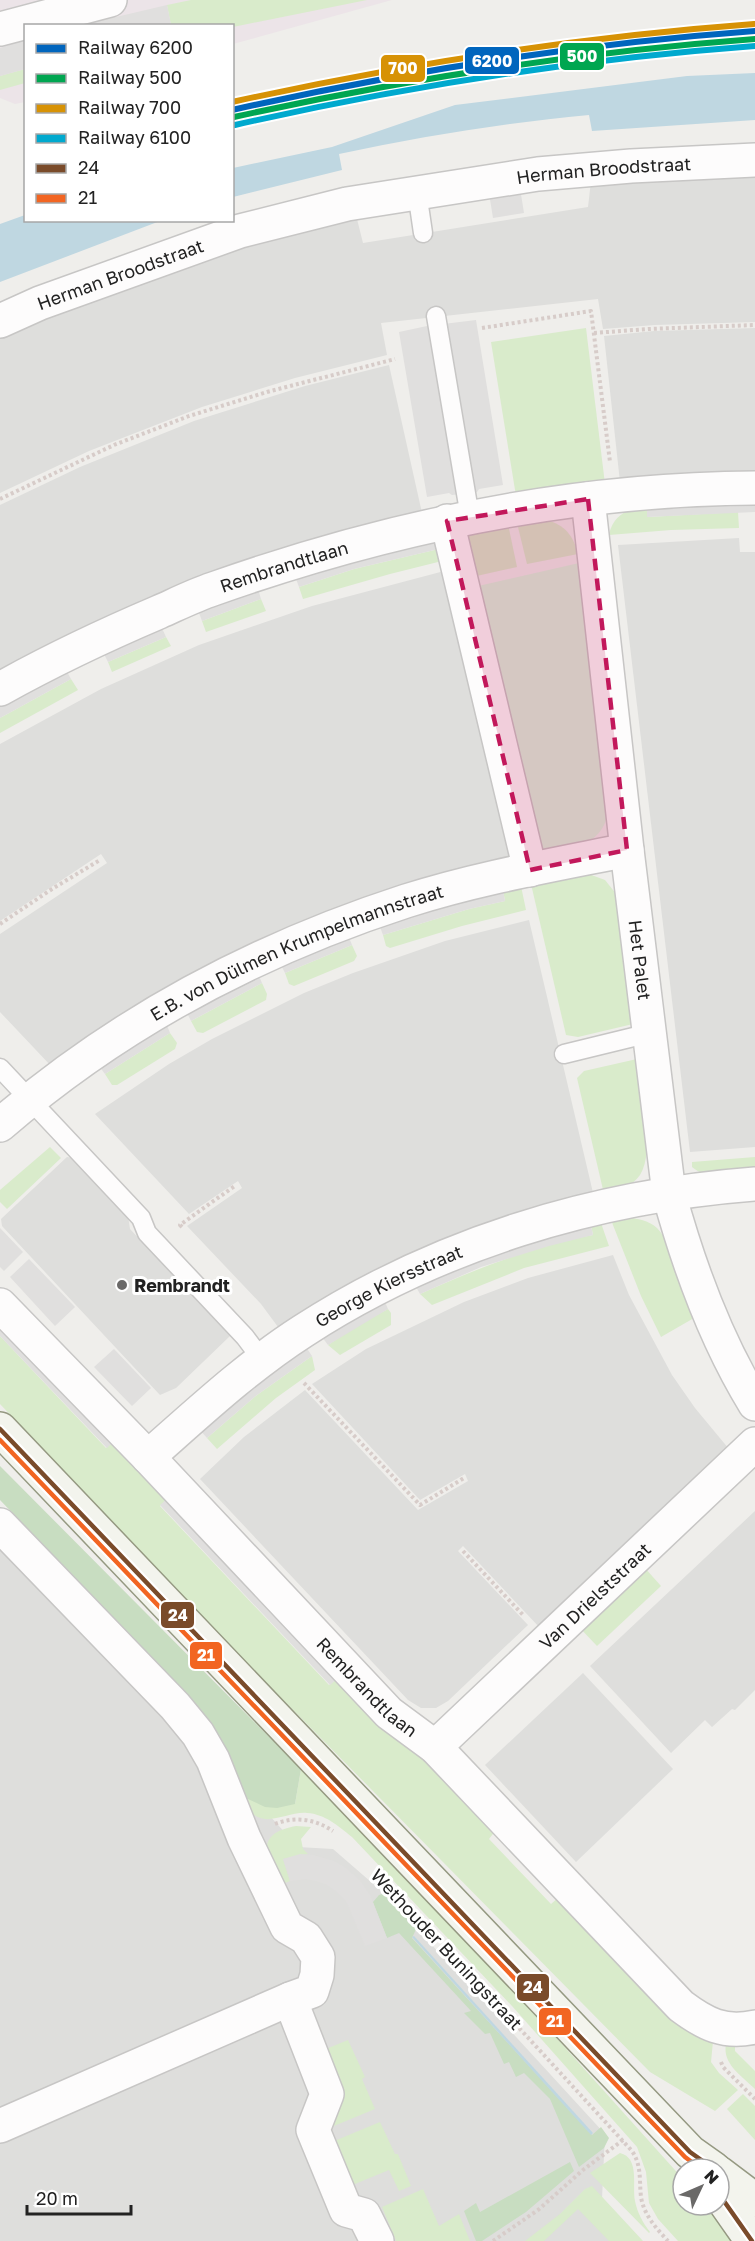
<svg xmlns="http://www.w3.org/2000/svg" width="755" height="2241" font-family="'Golos Text',sans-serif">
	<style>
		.residential { fill: #dededc }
		.industrial { fill: #ece4e8 }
		.grass { fill: #d9ebcb }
		.forest { fill: #c8ddc1 }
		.park { fill: #daf4dd }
		.parking { fill: #e0dfde }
		.water { fill: #bfd7e1 }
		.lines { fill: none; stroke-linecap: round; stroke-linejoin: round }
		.lane-casing { stroke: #c7c6c5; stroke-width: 21 }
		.street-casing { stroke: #c7c6c5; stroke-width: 36 }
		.secondary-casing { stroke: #959982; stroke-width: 36 }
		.path { stroke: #d7ccc9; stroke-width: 4; stroke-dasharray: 3 3; stroke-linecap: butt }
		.lane { stroke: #fdfcfc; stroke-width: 18 }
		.street { stroke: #fdfcfc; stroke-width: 33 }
		.secondary { stroke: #f3f4ed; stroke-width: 33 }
		.bus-1-casing { stroke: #fff; stroke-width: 9 }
		.bus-2-casing { stroke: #fff; stroke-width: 9 }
		.bus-1 { stroke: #7a4b2a; stroke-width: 4.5 }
		.bus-2 { stroke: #f26522; stroke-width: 4.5 }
		.rail-1-casing { stroke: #fff; stroke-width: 10 }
		.rail-2-casing { stroke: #fff; stroke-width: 10 }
		.rail-3-casing { stroke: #fff; stroke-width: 10 }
		.rail-4-casing { stroke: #fff; stroke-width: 10 }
		.rail-1 { stroke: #0065bd; stroke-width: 6 }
		.rail-2 { stroke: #00a651; stroke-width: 6 }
		.rail-3 { stroke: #d79205; stroke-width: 6 }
		.rail-4 { stroke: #00a9ce; stroke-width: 6 }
		.marked { fill: #c2185b; fill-opacity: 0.2; stroke: #c2185b; stroke-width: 4.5; stroke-dasharray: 12 8; stroke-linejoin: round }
		.poi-dot { fill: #6a6968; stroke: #fff; stroke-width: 2 }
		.labels { text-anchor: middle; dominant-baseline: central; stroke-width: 6; stroke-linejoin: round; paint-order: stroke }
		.street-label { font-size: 18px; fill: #222; stroke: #fff }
		.poi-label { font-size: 18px; font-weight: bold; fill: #222; stroke: #fff; text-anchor: start }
		.line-badge { stroke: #fff; stroke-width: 2 }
		.badge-label { font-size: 16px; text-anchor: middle; font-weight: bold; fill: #fff }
	</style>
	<rect width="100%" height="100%" fill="#efeeeb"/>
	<g class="residential">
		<path d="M755,172V322L655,325L603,329L598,299L381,323L387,355L295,378L202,407L89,451L0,493V336L198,259L356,215L363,243L588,207L591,181Z"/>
		<path d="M755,328V475L620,482L604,336L654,331Z"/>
		<path d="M389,365L422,513L0,675V505L80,467L194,421L305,386Z"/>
		<path d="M739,538L740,552H755V1147L690,1152L618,545Z"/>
		<path d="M448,570L516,860L52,1067L0,1012V934L107,863L101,854L0,921V744L101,689L199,645L312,606Z"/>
		<path d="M529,920L594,1197L281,1331L261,1304L187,1226L242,1188L238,1181L189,1214L95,1114L169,1064L212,1039L304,993L353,973L445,941Z"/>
		<path d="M67,1157L74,1158L128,1216L130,1229L230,1336L176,1388L160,1395L2,1226L1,1219Z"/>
		<path d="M613,1255L629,1295L672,1375L695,1408L729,1449L540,1628L463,1546L458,1551L528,1625L448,1701L436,1708H421L408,1700L200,1479L244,1437L305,1390L418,1510L468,1481L465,1474L420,1500L312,1384L366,1349L464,1302L528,1278Z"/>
		<path d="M755,1511V1690L735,1710L732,1709L712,1727L705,1720L671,1753L590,1666Z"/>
		<path d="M0,1519L298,1847L333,1849L386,1895L605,2134L602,2199L642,2241H0Z"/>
		<path d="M583,1673L673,1769L576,1862L485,1765Z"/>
	</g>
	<path class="industrial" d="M0,0H392L233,44L232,26H26L25,102L15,104L0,98Z"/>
	<g class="grass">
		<path d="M191,0H367L233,27L171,25L167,5Z"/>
		<path d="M25,69V83L0,90V76Z"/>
		<path d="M586,328L605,484L516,496L491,342Z"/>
		<path d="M637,507H647L648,517L738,512L739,528L671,530L609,535C612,519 622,512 637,507Z"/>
		<path d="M546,520C565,525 573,535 578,554L527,564L517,523Z"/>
		<path d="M508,524L517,567L472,577L462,532Z"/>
		<path d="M443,548L446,560L390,574L303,599L299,587L354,569Z"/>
		<path d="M261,599L266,611L206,632L202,621Z"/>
		<path d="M166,637L171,646L112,672L108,662Z"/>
		<path d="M71,679L78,690L0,733V718Z"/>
		<path d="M586,873L605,880L617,895L633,1024L578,1037L566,1035L531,884Z"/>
		<path d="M521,886L526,910L462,926L390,948L386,946L383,935L469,909L505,901L503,890Z"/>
		<path d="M352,945L357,956L354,961L294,986L289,984L285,973Z"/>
		<path d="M262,983L267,994L266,1000L203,1033L197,1032L191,1021Z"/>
		<path d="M170,1033L177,1043L175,1049L117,1085H112L105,1074Z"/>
		<path d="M637,1059C641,1087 656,1151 640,1175C632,1187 617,1190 604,1194L577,1078L584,1071Z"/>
		<path d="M50,1147L61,1158L7,1209L0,1202V1190Z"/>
		<path d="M755,1157V1173C735,1174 708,1181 692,1167V1162Z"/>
		<path d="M627,1217C638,1219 648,1220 657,1228C673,1244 686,1295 694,1318L661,1337L641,1296L611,1220Z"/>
		<path d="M601,1223L609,1246L524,1268L432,1305L420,1294C476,1269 533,1246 593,1235L591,1225Z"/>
		<path d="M388,1309L391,1313V1325L340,1355L328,1345L355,1327Z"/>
		<path d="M0,1336L106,1448L114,1441L168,1498L160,1506L329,1685L338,1678L407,1741L496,1830L489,1839L551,1904L559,1897L713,2041L711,2062L719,2073L738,2090L715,2111L650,2072L230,1646L0,1404Z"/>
		<path d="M312,1356L315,1370L276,1398L217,1449L207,1438L257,1395Z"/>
		<path d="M644,1567L661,1586L597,1646L579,1627Z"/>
		<path d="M301,1769L465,1936L683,2179V2205H707L740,2241H678L658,2219L649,2203L646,2172L637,2147L512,2006L352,1837C338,1826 325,1814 307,1813C290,1811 267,1827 253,1814C246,1807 242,1793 238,1784L295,1804Z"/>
		<path d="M296,1826L311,1827L301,1839L303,1849L308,1854L283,1859L290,1881L280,1885C267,1856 253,1834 296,1826Z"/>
		<path d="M348,2040L365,2077L362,2079L375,2109L329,2128L326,2049Z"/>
		<path d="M726,2044L735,2045V2051L755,2071V2089C742,2076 722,2064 726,2044Z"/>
		<path d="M743,2094L755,2106V2140L727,2109Z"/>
		<path d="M380,2122L395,2154H398L411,2186L399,2191L389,2170L355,2184L341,2178L327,2144Z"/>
		<path d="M620,2153C640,2158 632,2185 635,2201C637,2212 643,2223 650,2232L649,2233L590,2173Z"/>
		<path d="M592,2186L643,2241H609L578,2209L544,2241H525L560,2214L585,2189Z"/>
		<path d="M423,2189L439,2226L459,2214L470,2241H396L382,2207Z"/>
	</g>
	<g class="forest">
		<path d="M0,1466L301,1769L295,1804L277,1808L265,1807L246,1798L187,1695L0,1500Z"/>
		<path d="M385,1893L388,1894L418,1925L412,1938L592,2135L601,2127L609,2138L604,2148L579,2167L550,2099L524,2073L516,2077L509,2062L504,2064L490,2033L485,2034L464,2013L471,2011L399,1933L387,1938L373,1902L379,1895Z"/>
		<path d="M570,2162L574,2171L526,2212L482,2241H476L464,2211L476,2203L480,2212Z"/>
	</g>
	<path class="park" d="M579,563L608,812C602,849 567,848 537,856L474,587Z"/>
	<g class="parking">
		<path d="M167,5L171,25H82Z"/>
		<path d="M25,40V69L0,76V48Z"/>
		<path d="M520,188L524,213L493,218L489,193Z"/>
		<path d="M476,320L503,485L479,489L477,492L452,495L449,493L427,497L399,332L427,326Z"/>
		<path d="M755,502V512L647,517V507Z"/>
		<path d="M440,536L443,548L354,569L299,587L295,576Z"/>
		<path d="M258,589L261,599L202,621L198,610Z"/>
		<path d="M161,626L166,637L108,662L103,652Z"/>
		<path d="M66,670L71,679L0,718V705Z"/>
		<path d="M503,890L505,901L469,909L383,935L379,924Z"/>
		<path d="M348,935L352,945L285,973L280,963Z"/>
		<path d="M258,974L262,983L191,1021L186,1011Z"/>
		<path d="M166,1023L170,1033L105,1074L99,1066Z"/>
		<path d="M591,1225L593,1235L549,1246L481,1267L420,1294L415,1285L493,1252Z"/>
		<path d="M0,1228L23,1252L4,1271L0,1267Z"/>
		<path d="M29,1259L75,1307L55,1326L10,1277Z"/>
		<path d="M384,1300L388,1309L328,1345L322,1337Z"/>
		<path d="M0,1320L114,1441L107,1448L0,1336Z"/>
		<path d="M306,1347L312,1356L257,1395L207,1438L200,1430L227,1405Z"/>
		<path d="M114,1349L151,1388L132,1406L94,1367Z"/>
		<path d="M168,1498L338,1678L330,1685L160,1505Z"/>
		<path d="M300,1854L313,1855L334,1861L346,1868L360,1880L370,1895L387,1938L365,1946L347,1903L337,1892L325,1884L316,1881L306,1879L290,1881L283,1859Z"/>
	</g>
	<g class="water">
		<path d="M755,73V120L592,131L589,115C505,123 422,136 339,154L342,170L233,197V168L332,147L455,105L687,76Z"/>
		<path d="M25,215L26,220L160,221L0,282V224Z"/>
		<path d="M414,1936L593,2133L591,2135L412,1937Z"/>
	</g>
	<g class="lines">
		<g class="lane-casing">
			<g id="lane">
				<path d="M417,192L423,233"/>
				<path d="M436,316L470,517"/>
				<path d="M564,1054L650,1033"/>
				<path d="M0,1068L141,1218L147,1233L245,1337L263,1361"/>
			</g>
		</g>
		<g class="street-casing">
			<g id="street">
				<path d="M0,29L110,0"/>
				<path id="s1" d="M0,321L40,303L240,231L347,204L538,174L631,166L755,160"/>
				<path id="s2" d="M588,499L627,850L669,1194C689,1267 715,1339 755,1404"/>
				<path d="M447,521L530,870"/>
				<path id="s3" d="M0,689C52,660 105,635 159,612C177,604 195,595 213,589C388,527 570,489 755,488"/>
				<path id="s4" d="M0,1125C118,1023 258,949 406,901C478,878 553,865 627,850"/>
				<path id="s5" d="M0,1305L148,1457L389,1713L435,1747L681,2006C705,2024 724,2034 755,2027"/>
				<path id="s6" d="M148,1457C198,1413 247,1367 303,1331C437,1244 596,1196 755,1184"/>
				<path d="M0,1525L175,1706L198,1734L213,1760L244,1838L287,1927L306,1938L318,1957L317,1975L312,1991L290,1999"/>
				<path id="s7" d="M435,1747L755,1444"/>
				<path d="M0,2126L290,1999L327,2094L313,2130L346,2210L364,2215L377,2241"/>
			</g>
		</g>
		<g class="secondary-casing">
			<g id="secondary">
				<path d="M0,1429L690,2152L714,2169"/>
				<path d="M719,2173L755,2200"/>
				<path d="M719,2194L752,2241"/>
			</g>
		</g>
		<g class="path">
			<path d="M482,328L591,311L610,462"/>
			<path d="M594,333L648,329L755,325"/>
			<path d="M0,499L114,445L189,416L267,392L395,359"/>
			<path d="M0,924L52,889L100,860"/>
			<path d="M182,1227L180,1225L236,1185"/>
			<path d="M304,1383L420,1505L464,1478"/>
			<path d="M463,1551L524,1616"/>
			<path d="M275,1824C295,1816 315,1819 333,1831"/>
			<path d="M499,2006L632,2151C642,2166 639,2180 641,2197C644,2215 656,2228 668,2241"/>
			<path d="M721,2062L723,2067L755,2099"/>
			<path d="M493,2241L538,2210L583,2170L623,2140"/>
		</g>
		<use href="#lane" class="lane"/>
		<use href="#street" class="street"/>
		<use href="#secondary" class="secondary"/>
		<g class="bus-1-casing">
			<g id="bus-1">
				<path d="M0,1429L690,2152L714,2169"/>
				<path d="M719,2194L752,2241"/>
			</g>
		</g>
		<g class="bus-2-casing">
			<path id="bus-2" d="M0,1440L685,2157L701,2169"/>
		</g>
		<use href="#bus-1" class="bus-1"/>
		<use href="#bus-2" class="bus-2"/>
		<g class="rail-1-casing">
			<path id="rail-1" d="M232,110C405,71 578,44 755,31"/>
		</g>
		<g class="rail-2-casing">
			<path id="rail-2" d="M234,117C406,79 579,52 755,39"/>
		</g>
		<g class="rail-3-casing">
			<path id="rail-3" d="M232,102C405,64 578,37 754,24"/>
		</g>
		<g class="rail-4-casing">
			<path id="rail-4" d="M235,125C407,86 579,59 755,46"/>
		</g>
		<use href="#rail-1" class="rail-1"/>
		<use href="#rail-2" class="rail-2"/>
		<use href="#rail-3" class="rail-3"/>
		<use href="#rail-4" class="rail-4"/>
	</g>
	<path class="marked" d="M588,499L627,850L530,870L447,521Z"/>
	<circle class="poi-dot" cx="122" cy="1285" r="6"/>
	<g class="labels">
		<g class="street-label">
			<text stroke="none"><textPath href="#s1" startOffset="626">Herman Broodstraat</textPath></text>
			<text stroke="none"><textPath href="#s1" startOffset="129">Herman Broodstraat</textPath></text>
			<text stroke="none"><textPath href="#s3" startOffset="310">Rembrandtlaan</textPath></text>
			<text stroke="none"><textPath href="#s4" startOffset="346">E.B. von Dülmen Krumpelmannstraat</textPath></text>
			<text stroke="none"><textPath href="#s2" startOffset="464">Het Palet</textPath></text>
			<text stroke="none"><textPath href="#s6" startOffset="297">George Kiersstraat</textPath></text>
			<text stroke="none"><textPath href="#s7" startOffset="220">Van Drielststraat</textPath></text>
			<text stroke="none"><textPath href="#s5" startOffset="530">Rembrandtlaan</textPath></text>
			<text transform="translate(447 1949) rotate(47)">Wethouder Buningstraat</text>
		</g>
		<g class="poi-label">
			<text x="134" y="1285">Rembrandt</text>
		</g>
	</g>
	<g class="line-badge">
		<rect x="559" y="42" width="46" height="29" rx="6" fill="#00a651"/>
		<rect x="464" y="46" width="56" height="29" rx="6" fill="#0065bd"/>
		<rect x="380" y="54" width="46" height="29" rx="6" fill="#d79205"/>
		<rect x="160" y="1601" width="35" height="28" rx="6" fill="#7a4b2a"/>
		<rect x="189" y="1641" width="34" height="29" rx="6" fill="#f26522"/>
		<rect x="516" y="1973" width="34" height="29" rx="6" fill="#7a4b2a"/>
		<rect x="538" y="2007" width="34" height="29" rx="6" fill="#f26522"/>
	</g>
	<g class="badge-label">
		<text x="582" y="62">500</text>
		<text x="492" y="67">6200</text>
		<text x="403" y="74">700</text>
		<text x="178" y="1621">24</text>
		<text x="206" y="1661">21</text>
		<text x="533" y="1993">24</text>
		<text x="555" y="2027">21</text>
	</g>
	<rect x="24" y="24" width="210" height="198" fill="#ffffff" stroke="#a7a7a7" stroke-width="1.5"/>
	<rect x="36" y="44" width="30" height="9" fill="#0065bd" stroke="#a7a7a7" stroke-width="1.5"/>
	<text x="78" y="54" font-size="18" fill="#222222">Railway 6200</text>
	<rect x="36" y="74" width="30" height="9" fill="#00a651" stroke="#a7a7a7" stroke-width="1.5"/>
	<text x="78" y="84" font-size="18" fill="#222222">Railway 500</text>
	<rect x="36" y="104" width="30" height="9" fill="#d79205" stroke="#a7a7a7" stroke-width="1.5"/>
	<text x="78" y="114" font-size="18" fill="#222222">Railway 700</text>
	<rect x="36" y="134" width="30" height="9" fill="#00a9ce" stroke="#a7a7a7" stroke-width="1.5"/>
	<text x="78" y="144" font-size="18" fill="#222222">Railway 6100</text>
	<rect x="36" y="164" width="30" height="9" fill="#7a4b2a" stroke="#a7a7a7" stroke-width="1.5"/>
	<text x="78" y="174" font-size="18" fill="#222222">24</text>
	<rect x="36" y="194" width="30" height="9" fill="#f26522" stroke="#a7a7a7" stroke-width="1.5"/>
	<text x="78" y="204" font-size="18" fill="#222222">21</text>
	<g transform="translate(701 2187) rotate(46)"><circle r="28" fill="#ffffff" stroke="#a7a7a7" stroke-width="1.5"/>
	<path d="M0-4.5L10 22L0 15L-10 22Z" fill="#6a6968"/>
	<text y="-9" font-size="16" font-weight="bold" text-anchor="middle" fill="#222222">N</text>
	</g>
	<path d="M27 2205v9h104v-9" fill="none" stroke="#222222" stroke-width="3"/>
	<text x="36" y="2205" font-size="18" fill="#222222" stroke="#ffffff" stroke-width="4.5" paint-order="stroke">20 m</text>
</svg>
